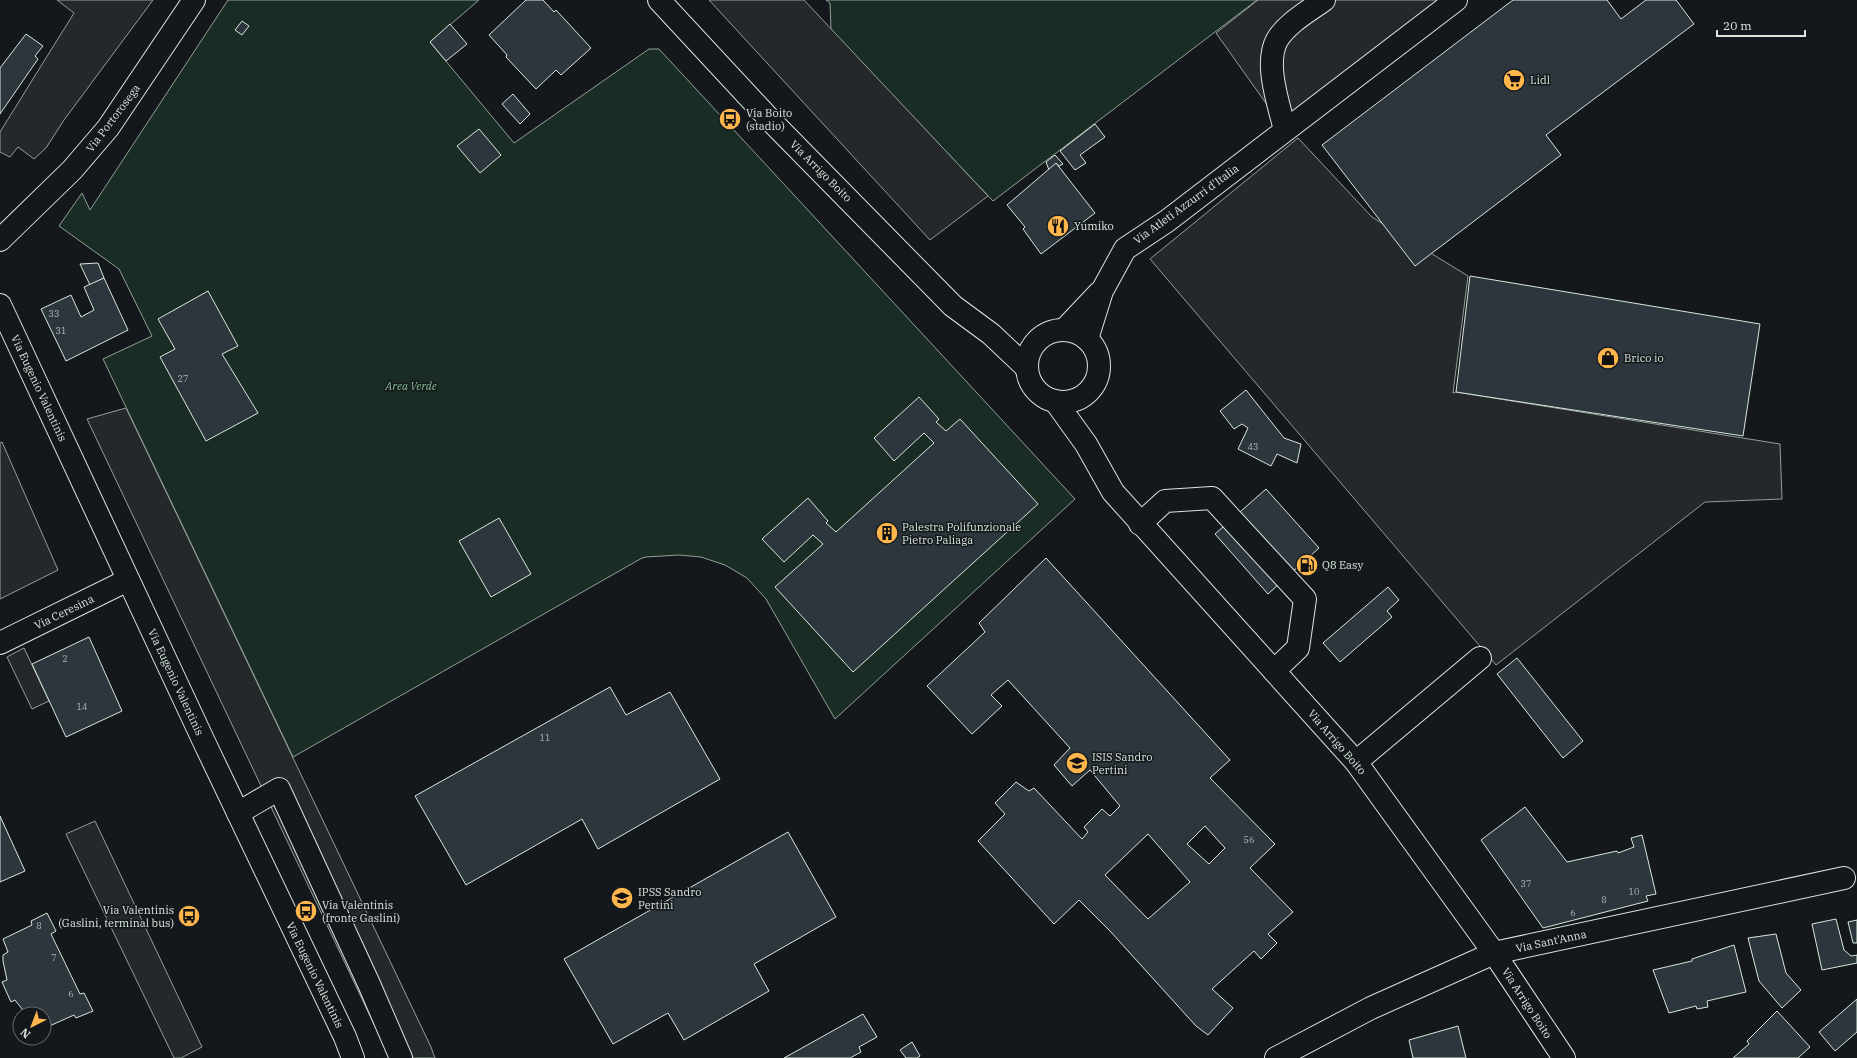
<svg xmlns="http://www.w3.org/2000/svg" width="1857" height="1058" font-family="'IBM Plex Serif',serif">
	<style>
		.green { fill: #1a2d24; stroke: #939e99 }
		.parking { fill: #24282b; stroke: #939e99 }
		.building { fill: #2c363c; stroke: #d8e6dc; fill-rule: evenodd }
		.lines { fill: none; stroke-linecap: round; stroke-linejoin: round }
		.minor-casing { stroke: #d8e6dc; stroke-width: 24 }
		.major-casing { stroke: #d8e6dc; stroke-width: 24 }
		.minor { stroke: #14181c; stroke-width: 22 }
		.major { stroke: #14181c; stroke-width: 22 }
		.labels { text-anchor: middle; dominant-baseline: central; stroke-width: 3; stroke-linejoin: round; paint-order: stroke }
		.number-label { font-size: 9px; fill: #adbab4 }
		.poi-label { font-size: 11px; fill: #d8e6dc; stroke: #14181c; text-anchor: start }
		.street-label { font-size: 11px; fill: #d8e6dc; stroke: #14181c }
		.park-label { font-size: 11px; font-style: italic; fill: #8ac095; stroke: #14181c }
	</style>
	<rect width="100%" height="100%" fill="#14181c"/>
	<g class="green">
		<path d="M228,0H479L430,42L514,143L649,49H659L1075,499L835,719L766,599L747,578L725,565L701,557L679,555L646,557L642,558L293,757L103,359L152,336L119,269L59,226L82,193L90,210Z"/>
		<path d="M826,0H1257L993,201L831,30L830,3Z"/>
	</g>
	<g class="parking">
		<path d="M57,0H153L64,120L46,148L34,159L18,147L10,157L0,152V132L74,13Z"/>
		<path d="M709,0H804L988,196L930,240Z"/>
		<path d="M1258,0H1456L1285,130L1216,33Z"/>
		<path d="M1298,138L1372,217L1468,276L1453,393L1456,392L1780,444L1782,499L1705,502L1496,665L1150,259Z"/>
		<path d="M126,408L431,1047L435,1058H390L87,419Z"/>
		<path d="M2,442L58,570L0,599V443Z"/>
		<path d="M24,648L49,701L32,709L7,657Z"/>
		<path d="M95,821L202,1047L181,1058H174L66,834Z"/>
	</g>
	<g class="building">
		<path d="M526,0H543L554,12L556,10L591,48L561,75L556,70L536,89L506,57L507,55L489,35Z"/>
		<path d="M1513,0H1607L1621,19L1646,0H1676L1694,24L1546,135L1561,155L1415,266L1322,145Z"/>
		<path d="M242,21L249,26L242,35L235,30Z"/>
		<path d="M450,24L467,44L446,61L430,42Z"/>
		<path d="M26,34L43,46L35,56L38,59L0,114V68Z"/>
		<path d="M513,94L530,114L520,124L502,104Z"/>
		<path d="M1095,124L1105,137L1080,155L1086,163L1075,170L1060,151Z"/>
		<path d="M479,129L501,155L480,173L457,146Z"/>
		<path d="M1055,155L1063,164L1059,166L1056,163L1049,170L1046,162Z"/>
		<path d="M1056,163L1095,213L1041,254L1023,229L1025,227L1007,205Z"/>
		<path d="M98,263L104,278L90,285L80,264Z"/>
		<path d="M1470,276L1760,324L1743,436L1456,392Z"/>
		<path d="M104,278L128,330L66,361L41,309L71,295L81,317L94,310L84,287Z"/>
		<path d="M208,291L238,346L222,354L258,413L206,441L160,357L175,349L158,319Z"/>
		<path d="M1246,390L1284,438L1301,444L1297,463L1277,454L1271,466L1238,449L1248,428L1242,424L1234,429L1220,411Z"/>
		<path d="M919,397L939,419L936,422L946,431L960,419L1038,504L853,672L775,587L823,544L813,535L784,562L762,539L808,498L828,521L826,523L836,532L934,443L924,433L894,461L874,438Z"/>
		<path d="M1266,489L1319,548L1268,594L1215,534Z"/>
		<path d="M499,518L531,574L491,597L459,541Z"/>
		<path d="M1046,558L1230,760L1210,778L1275,844L1250,868L1293,912L1268,934L1277,943L1261,959L1254,951L1212,989L1233,1008L1208,1035L1196,1026L1110,931L1079,900L1054,924L978,841L1005,814L995,803L1016,782L1029,791L1034,788L1082,839L1088,832L1084,827L1102,809L1110,816L1120,806L1090,770L1072,786L1054,765L1070,748L1008,680L991,695L1002,706L972,734L927,686L985,632L979,623ZM1205,826L1225,848L1209,864L1187,844ZM1148,834L1190,882L1148,919L1105,875Z"/>
		<path d="M1388,587L1399,600L1387,611L1392,617L1340,662L1323,643Z"/>
		<path d="M89,637L122,711L66,737L32,664Z"/>
		<path d="M1517,658L1583,741L1563,758L1497,674Z"/>
		<path d="M610,687L626,715L670,692L720,779L598,849L582,819L466,885L415,796Z"/>
		<path d="M1525,807L1567,862L1617,851L1618,853L1634,847L1631,838L1642,835L1656,894L1646,896L1648,901L1543,928L1481,840Z"/>
		<path d="M0,816L25,871L0,882Z"/>
		<path d="M788,832L836,917L754,964L769,991L684,1040L668,1013L613,1044L564,959Z"/>
		<path d="M47,913L56,931L51,934L80,994L84,993L93,1011L76,1018L74,1015L45,1028L44,1014H26L15,1000L11,1002L2,982L7,980L3,961V955L8,952L3,939L32,925L31,921Z"/>
		<path d="M1836,919L1844,950L1851,956L1857,955V963L1822,970L1812,924Z"/>
		<path d="M1857,920V943H1853L1848,922Z"/>
		<path d="M1776,934L1786,973L1801,990L1782,1008L1759,981L1748,938Z"/>
		<path d="M1734,945L1746,992L1707,1001L1708,1007L1697,1009L1696,1006L1669,1013L1653,970L1692,961V959Z"/>
		<path d="M1857,999V1032L1835,1051L1819,1032Z"/>
		<path d="M1777,1011L1810,1047L1798,1058H1733L1749,1044L1747,1041Z"/>
		<path d="M863,1014L877,1037L859,1047L861,1052L850,1058H784Z"/>
		<path d="M1458,1026L1466,1058H1413L1409,1040Z"/>
		<path d="M912,1042L920,1056L917,1058H906L900,1050Z"/>
	</g>
	<g class="lines">
		<g class="minor-casing">
			<g id="minor">
				<path d="M1285,130C1279,105 1264,64 1277,40C1287,23 1309,11 1324,0"/>
				<path d="M0,240L72,170L108,128L194,0"/>
				<path d="M1064,330L1099,293"/>
				<path d="M1087,339L1102,291L1125,249L1167,221L1456,0"/>
				<path d="M1140,524L1165,501L1212,498L1305,599L1298,648L1274,671"/>
				<path d="M0,643L128,580"/>
				<path d="M1356,762L1480,658"/>
				<path d="M238,813L279,789L369,984L401,1058"/>
				<path d="M1276,1058L1371,1008L1494,953L1844,878"/>
			</g>
		</g>
		<g class="major-casing">
			<g id="major">
				<path d="M659,0L775,125L953,306L991,334L1027,368"/>
				<path d="M0,305L206,746L345,1037L353,1058"/>
				<circle cx="1063" cy="366" r="36"/>
				<path d="M1055,401L1086,444L1113,492L1356,762L1494,953L1564,1058"/>
			</g>
		</g>
		<use href="#minor" class="minor"/>
		<use href="#major" class="major"/>
	</g>
	<defs>
		<g id="supermarket-disc" transform="scale(1.15)"><circle r="9.5" fill="#ffb74d" stroke="#14181c"/><path d="M-6-5.5h2.5l.6 2H6L4.5 2H-2.5L-4.4-4H-6ZM-1.5 3.2a1.3 1.3 0 1 0 .1 0ZM3 3.2a1.3 1.3 0 1 0 .1 0Z" fill="#111"/></g>
		<g id="bus-disc" transform="scale(1.15)"><circle r="9.5" fill="#ffb74d" stroke="#14181c"/><path d="M-5-6H5V4H4V6H2V4H-2V6H-4V4H-5ZM-3.5-4V0h7V-4ZM-3.5 1.2v1.5H-2V1.2ZM2 1.2v1.5H3.5V1.2Z" fill="#111"/></g>
		<g id="restaurant-disc" transform="scale(1.15)"><circle r="9.5" fill="#ffb74d" stroke="#14181c"/><path d="M-5-6h1v4h1v-4h1v4h1v-4h1v5L-1.5 .5V6h-2V.5L-5-1ZM5-6V6H3V1.5H1.5Q1.5-4 5-6Z" fill="#111"/></g>
		<g id="shop-disc" transform="scale(1.15)"><circle r="9.5" fill="#ffb74d" stroke="#14181c"/><path d="M-5-2.5h2.3a2.7 3.5 0 0 1 5.4 0H5L5.5 6h-11ZM-1.5-2.5h3a1.5 2.3 0 0 0-3 0Z" fill="#111"/></g>
		<g id="building-disc" transform="scale(1.15)"><circle r="9.5" fill="#ffb74d" stroke="#14181c"/><path d="M-4-6H4V6H1V3H-1V6H-4ZM-2.5-4.3h1.7v1.8h-1.7ZM.8-4.3h1.7v1.8H.8ZM-2.5-1h1.7V.8h-1.7ZM.8-1h1.7V.8H.8Z" fill="#111"/></g>
		<g id="fuel-disc" transform="scale(1.15)"><circle r="9.5" fill="#ffb74d" stroke="#14181c"/><path d="M-5.5-6h7V0h2V4h1.3V-2.5L3-4.5l.8-.8L6-3V5H2.5V1h-1V6h-7ZM-4.2-4.7v3.2H.2V-4.7Z" fill="#111"/></g>
		<g id="school-disc" transform="scale(1.15)"><circle r="9.5" fill="#ffb74d" stroke="#14181c"/><path d="M0-5L7-2L0 1L-7-2ZM-4 1L0 2.5L4 1V4Q0 6-4 4Z" fill="#111"/></g>
	</defs>
	<g fill-rule="evenodd">
		<use href="#supermarket-disc" x="1514" y="80"/>
		<use href="#bus-disc" x="730" y="119"/>
		<use href="#restaurant-disc" x="1058" y="226"/>
		<use href="#shop-disc" x="1608" y="358"/>
		<use href="#building-disc" x="887" y="533"/>
		<use href="#fuel-disc" x="1307" y="565"/>
		<use href="#school-disc" x="1077" y="763"/>
		<use href="#school-disc" x="622" y="898"/>
		<use href="#bus-disc" x="306" y="911"/>
		<use href="#bus-disc" x="189" y="916"/>
	</g>
	<g class="labels">
		<g class="number-label">
			<text x="54" y="313">33</text>
			<text x="61" y="330">31</text>
			<text x="183" y="378">27</text>
			<text x="1253" y="446">43</text>
			<text x="65" y="658">2</text>
			<text x="82" y="706">14</text>
			<text x="545" y="737">11</text>
			<text x="1249" y="839">56</text>
			<text x="1526" y="883">37</text>
			<text x="1634" y="891">10</text>
			<text x="1604" y="899">8</text>
			<text x="1573" y="912">6</text>
			<text x="39" y="925">8</text>
			<text x="54" y="957">7</text>
			<text x="71" y="993">6</text>
		</g>
		<g class="poi-label">
			<text x="1530" y="80">Lidl</text>
			<text x="746" y="113">Via Boito<tspan x="746" dy="13">(stadio)</tspan></text>
			<text x="1074" y="226">Yumiko</text>
			<text x="1624" y="358">Brico io</text>
			<text x="902" y="527">Palestra Polifunzionale<tspan x="902" dy="13">Pietro Paliaga</tspan></text>
			<text x="1322" y="565">Q8 Easy</text>
			<text x="1092" y="757">ISIS Sandro<tspan x="1092" dy="13">Pertini</tspan></text>
			<text x="638" y="892">IPSS Sandro<tspan x="638" dy="13">Pertini</tspan></text>
			<text x="322" y="905">Via Valentinis<tspan x="322" dy="13">(fronte Gaslini)</tspan></text>
			<text x="174" y="910" text-anchor="end">Via Valentinis<tspan x="174" dy="13">(Gaslini, terminal bus)</tspan></text>
		</g>
		<g class="street-label">
			<text transform="translate(113 118) rotate(-53)">Via Portorosega</text>
			<text transform="translate(821 171) rotate(45)">Via Arrigo Boito</text>
			<text transform="translate(1186 204) rotate(-36)">Via Atleti Azzurri d'Italia</text>
			<text transform="translate(39 388) rotate(65)">Via Eugenio Valentinis</text>
			<text transform="translate(64 612) rotate(-26)">Via Ceresina</text>
			<text transform="translate(176 682) rotate(65)">Via Eugenio Valentinis</text>
			<text transform="translate(1337 742) rotate(49)">Via Arrigo Boito</text>
			<text transform="translate(1551 941) rotate(-12)">Via Sant'Anna</text>
			<text transform="translate(315 975) rotate(64)">Via Eugenio Valentinis</text>
			<text transform="translate(1527 1003) rotate(57)">Via Arrigo Boito</text>
		</g>
		<g class="park-label">
			<text x="411" y="386">Area Verde</text>
		</g>
	</g>
	<g transform="translate(32 1026) rotate(222)"><circle r="19" fill="#14181c" stroke="#626a69"/>
	<path d="M0-3L7 15L0 10L-7 15Z" fill="#ffb74d"/>
	<text y="-6" font-size="11" font-weight="bold" text-anchor="middle" fill="#d8e6dc">N</text>
	</g>
	<path d="M1717 30v6h88v-6" fill="none" stroke="#d8e6dc" stroke-width="2"/>
	<text x="1723" y="30" font-size="12" fill="#d8e6dc" stroke="#14181c" stroke-width="3" paint-order="stroke">20 m</text>
</svg>
